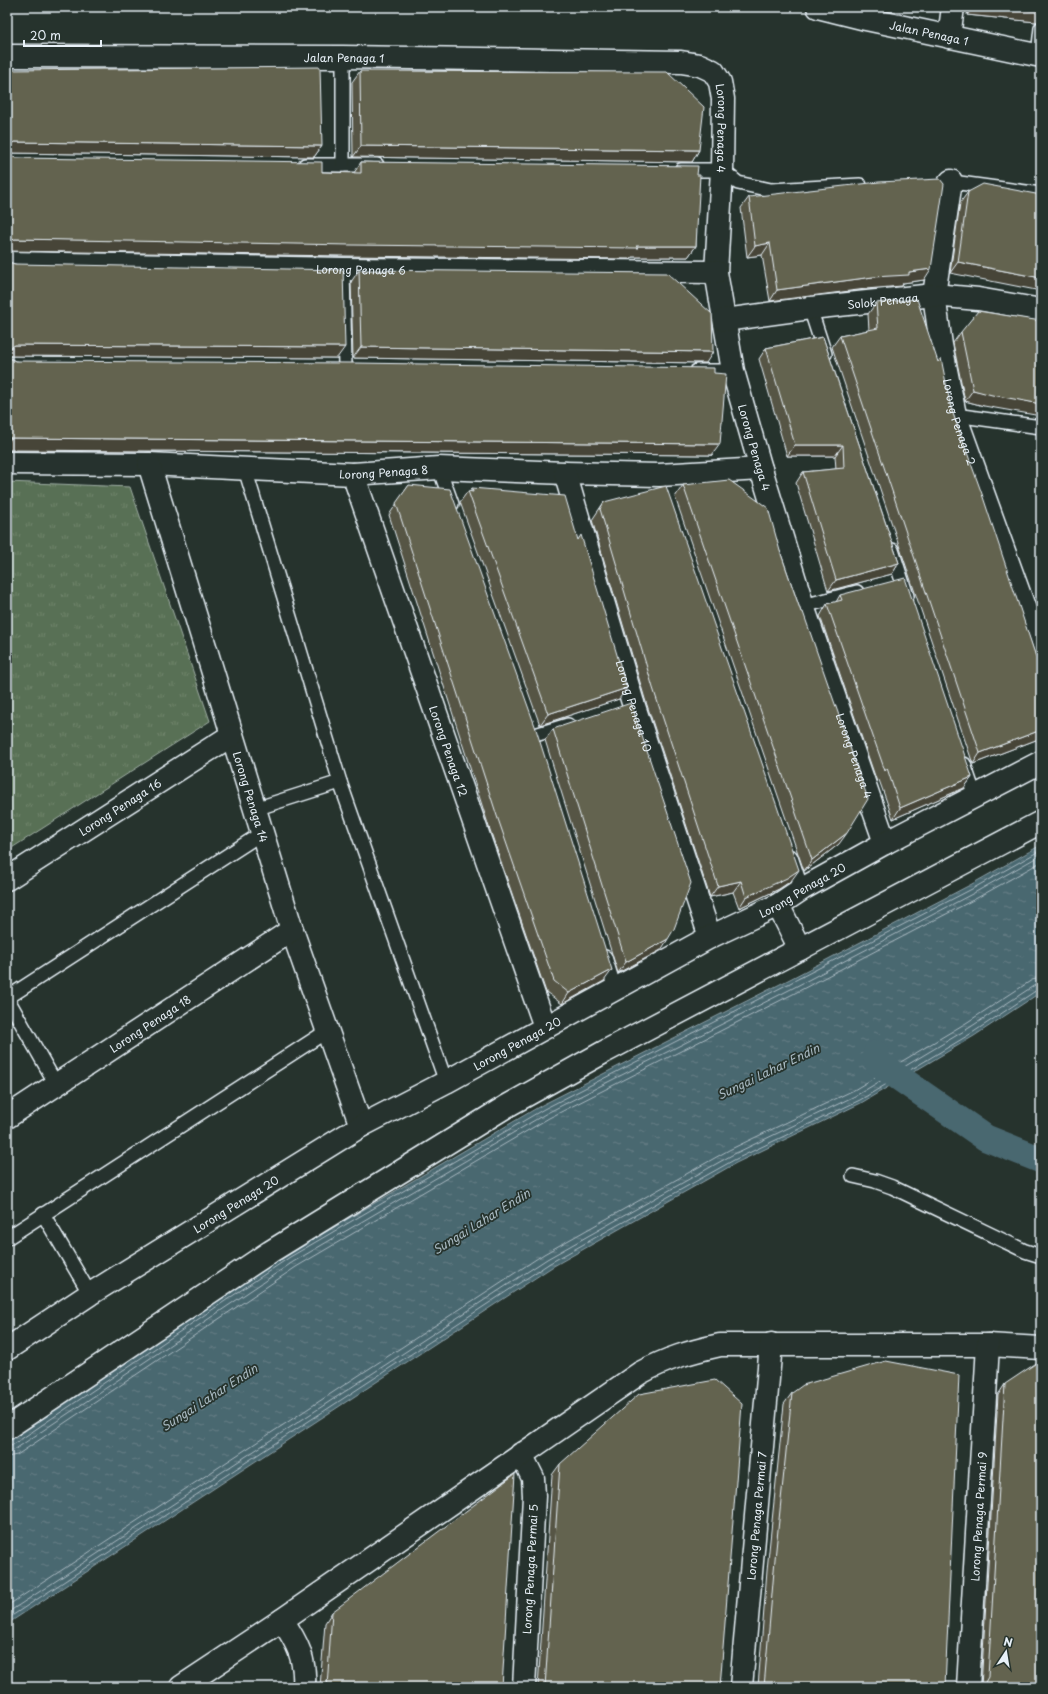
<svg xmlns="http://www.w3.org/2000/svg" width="1048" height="1694" font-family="'Playpen Sans',sans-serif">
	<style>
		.grass { fill: url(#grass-tufts); stroke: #a0b0a6 }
		.water { fill: url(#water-ripples); stroke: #899ea6 }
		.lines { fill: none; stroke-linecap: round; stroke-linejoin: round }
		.shore { stroke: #a9bac2; stroke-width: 1 }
		.canal { stroke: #4a6770; stroke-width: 27 }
		.lane-casing { stroke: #e8f1f8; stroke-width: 16 }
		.street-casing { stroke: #e8f1f8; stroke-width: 25 }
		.lane { stroke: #26332d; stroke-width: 13 }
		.street { stroke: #26332d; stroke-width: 22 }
		.wall { fill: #565544; stroke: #e8f1f8 }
		.shaded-wall { fill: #464537; stroke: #e8f1f8 }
		.building { fill: #64634f; stroke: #e8f1f8 }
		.labels { text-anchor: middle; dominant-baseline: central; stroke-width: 3.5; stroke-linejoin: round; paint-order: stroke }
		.street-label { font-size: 11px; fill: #e8f1f8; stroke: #26332d }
		.water-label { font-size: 12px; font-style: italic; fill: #a9bac2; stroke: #26332d }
	</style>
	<defs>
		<pattern id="grass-tufts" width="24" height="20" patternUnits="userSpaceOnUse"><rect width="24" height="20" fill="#597054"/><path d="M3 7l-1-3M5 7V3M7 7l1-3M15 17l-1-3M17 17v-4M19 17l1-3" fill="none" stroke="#71856d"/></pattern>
		<pattern id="water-ripples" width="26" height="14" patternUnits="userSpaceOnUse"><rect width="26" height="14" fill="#4a6770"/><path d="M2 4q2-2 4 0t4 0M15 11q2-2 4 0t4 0" fill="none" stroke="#647d85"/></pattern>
	</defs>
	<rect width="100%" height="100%" fill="#26332d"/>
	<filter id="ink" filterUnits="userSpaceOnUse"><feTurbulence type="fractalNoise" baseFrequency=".025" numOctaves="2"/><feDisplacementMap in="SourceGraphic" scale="8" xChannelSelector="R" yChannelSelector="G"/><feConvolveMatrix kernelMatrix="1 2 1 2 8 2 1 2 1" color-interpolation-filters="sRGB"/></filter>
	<g filter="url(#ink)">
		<path class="grass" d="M7,482L130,487L210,721L7,851Z"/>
		<path class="water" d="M1041,845V992L974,1036L861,1103L736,1163L552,1267L7,1624V1443L288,1254L542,1105L788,980L970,885Z"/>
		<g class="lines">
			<g class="shore">
				<path d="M7,1446H11L290,1257L544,1109L790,983L972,889L1041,850"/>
				<path d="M7,1451L14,1450L293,1262L547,1113L793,988L974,893L1041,855"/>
				<path d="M7,1457L17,1455L296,1267L549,1118L795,993L977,898L1041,862"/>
				<path d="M7,1606L544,1254L729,1150L854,1090L966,1023L1032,980L1041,978"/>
				<path d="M7,1613L547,1259L732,1155L857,1095L969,1028L1035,985L1041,984"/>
				<path d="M7,1619L550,1263L734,1160L860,1100L972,1033L1037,990L1041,989"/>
			</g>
			<path class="canal" d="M876,1054L878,1063L986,1138L1041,1160"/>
			<g class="lane-casing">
				<g id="lane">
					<path d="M1038,55L1041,28"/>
					<path d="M305,165H377"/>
					<path d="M343,165V57"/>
					<path d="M681,170H722L738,183L771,190L860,185"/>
					<path d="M945,181L1041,194"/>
					<path d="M343,269L345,366"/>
					<path d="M810,308L825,354"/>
					<path d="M697,371H733"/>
					<path d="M955,415L1041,427"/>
					<path d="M439,468L452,504"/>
					<path d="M245,469L340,782L446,1082"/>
					<path d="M892,550L907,596"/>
					<path d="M803,606L857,592"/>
					<path d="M535,735L568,725"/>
					<path d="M964,764L975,796"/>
					<path d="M255,809L340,782"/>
					<path d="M791,857L802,889"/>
					<path d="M605,957L615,989"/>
					<path d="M7,998L262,833"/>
					<path d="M7,998L56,1084"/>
					<path d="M853,1176L875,1181L892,1187L1025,1251L1041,1256"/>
					<path d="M43,1214L90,1294"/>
					<path d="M7,1238L327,1031"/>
				</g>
			</g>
			<g class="street-casing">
				<g id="street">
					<path id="s1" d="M818,7L866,19L1041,56"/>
					<path d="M949,37L953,7"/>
					<path id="s2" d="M7,56L343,57L681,62L700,65L713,71L720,82L723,99L722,170L716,272L733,371L761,469L803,606L885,843"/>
					<path id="s3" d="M951,181L934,295L941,345L955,415L1041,654"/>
					<path id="s4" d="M7,263L343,269L716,272"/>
					<path id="s5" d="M725,320L810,308L934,295L978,299L1041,310"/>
					<path id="s6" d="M7,463L149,464L353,474L439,468L565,473L659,475L761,469"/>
					<path id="s7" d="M149,464L292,930L361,1126"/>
					<path id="s8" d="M565,473L633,703L710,937"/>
					<path id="s9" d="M353,474L545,1027"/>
					<path id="s10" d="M7,879L232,735"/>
					<path d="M778,905L800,949"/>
					<path id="s11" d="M7,1117L292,930"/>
					<path id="s12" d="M7,1349L90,1294L361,1126L446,1082L710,937L778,905L802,889L885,843L1041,762"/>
					<path d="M7,1428L270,1252L507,1106L604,1052L1041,822"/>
					<path d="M521,1454L533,1478L534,1496L524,1687"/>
					<path d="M282,1620C297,1642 306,1659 304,1687"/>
					<path d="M181,1687L282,1620L640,1373C668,1358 689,1352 720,1345H988L1041,1348"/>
					<path id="s13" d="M741,1687L771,1344"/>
					<path id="s14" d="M968,1687L988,1345"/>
				</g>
			</g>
			<use href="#lane" class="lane"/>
			<use href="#street" class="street"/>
		</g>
		<g class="wall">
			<path d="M968,7H1041L1036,22L967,15Z"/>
			<path d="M7,70L322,146L314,157L8,153L15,158L322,172L354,173L361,162L697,175L696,246L688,257H632L631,259L343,256L7,251Z"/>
			<path d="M360,71L699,150L692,162L353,157L352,82Z"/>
			<path d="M968,192L1041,195L950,273L960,203Z"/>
			<path d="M749,197L924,280L903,283L902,286L866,289L770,301L762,255L747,257L741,208Z"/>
			<path d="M7,261L8,262L337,358L8,356V357L15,361L712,455L7,450Z"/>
			<path d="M359,270L706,363L353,358L351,282Z"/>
			<path d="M876,303L951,408L1041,672V738L973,764L832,347L840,336L869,330L868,314Z"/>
			<path d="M961,332L984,406L965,401L953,343Z"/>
			<path d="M823,337L899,563L892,574L828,591L796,483L803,472L836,469L835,456H787L759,359L766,348Z"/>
			<path d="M409,485L604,981L562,1004L546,992L489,827L389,515Z"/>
			<path d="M683,485L780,551L801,612L839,844L804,871L675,497Z"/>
			<path d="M472,488L619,699L540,725L460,502L468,491H470Z"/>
			<path d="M604,502L791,881L779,889L739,908L733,892L710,897L645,699L592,520Z"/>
			<path d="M840,595L972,777L964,788L893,819L879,780L877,782L820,616L827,604L836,602Z"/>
			<path d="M553,729L661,950L618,973L545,740Z"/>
			<path d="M1005,1384L1041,1687H981L998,1395Z"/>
			<path d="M792,1393L945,1687H758L767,1570L784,1404Z"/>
			<path d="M560,1464L720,1687H538L552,1475Z"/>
			<path d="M332,1612L502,1687H320L325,1623Z"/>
		</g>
		<g class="shaded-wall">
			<path d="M973,7H1004L1041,11V21L1036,22L967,15Z"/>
			<path d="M15,142L322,146L314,157L7,153L8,145Z"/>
			<path d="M361,146L699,150L692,162L353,157Z"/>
			<path d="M15,239L636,246H696L688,257H632L631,259L343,256L7,251V243L9,241Z"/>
			<path d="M770,243L762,255L747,257L755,246Z"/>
			<path d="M958,262L1041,278V291L950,273Z"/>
			<path d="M931,269L924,280L903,283L902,286L866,289L770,301L777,290Z"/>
			<path d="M15,345L345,347L337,358L7,356L8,349Z"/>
			<path d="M361,347L713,352L706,363L353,358Z"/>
			<path d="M973,390L1041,404V416L984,406L965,401Z"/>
			<path d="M11,438L720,444L712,455L7,450V444Z"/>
			<path d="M795,445H843L835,456H787Z"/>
			<path d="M899,563L892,574L828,591L836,580Z"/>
			<path d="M627,688L619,699L540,725L548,714Z"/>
			<path d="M1041,730V738L973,764L980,753Z"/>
			<path d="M972,777L964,788L893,819L900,808Z"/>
			<path d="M847,833L839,844L804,871L812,860Z"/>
			<path d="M799,870L791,881L779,889L739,908L746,897Z"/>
			<path d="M741,881L733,892L710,897L718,886Z"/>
			<path d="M668,939L661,950L618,973L626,962Z"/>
			<path d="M612,970L604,981L562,1004L569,993Z"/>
		</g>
		<g class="building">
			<path d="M1004,7H1041V11Z"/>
			<path d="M320,67L322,146L15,142L8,145V153L15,158L322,162V172L361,173V162L698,166L697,175H700L696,246H636L638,248L351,245L15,239L9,241L7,243V70Z"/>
			<path d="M360,71L667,72L704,107L699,150L361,146Z"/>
			<path d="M940,179L944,184L931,269L909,272V275L873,277L777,290L770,243L755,246L749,197L879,182Z"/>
			<path d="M983,184L1041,195V278L958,262L968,192Z"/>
			<path d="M7,261L8,262L15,264L343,270L345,347L15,345L8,349V357L15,361L353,363L714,368V373L726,374L720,444L11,438L7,436Z"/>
			<path d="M359,270L667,273L712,314L713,352L361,347Z"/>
			<path d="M917,299L938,362L941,358L951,408L982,494L1041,672V730L980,753L840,336L878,328L876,303Z"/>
			<path d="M978,311L1041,321V404L992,395L973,390L961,332Z"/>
			<path d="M823,337L899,563L836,580L803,472L844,468L843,445H795L766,348Z"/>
			<path d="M729,480L768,508L780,551L801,612H803L868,799L847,833L812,860L683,485Z"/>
			<path d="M409,485L450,489L535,726L612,970L569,993L554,981L497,816L396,503Z"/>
			<path d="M666,486L799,870L787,878L746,897L741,881L718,886L653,688L600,509L604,502Z"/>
			<path d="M472,488L565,496L578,540L581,535L627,688L548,714L468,491L473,492Z"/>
			<path d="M905,578L972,777L900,808L887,768L885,771L827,604L842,600L840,595Z"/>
			<path d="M631,703L691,883L674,929L668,939L626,962L553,729Z"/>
			<path d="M1041,1360V1687H984V1684L988,1677L1005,1384Z"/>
			<path d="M886,1361L959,1375L945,1687H764L775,1559L792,1393L803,1385Z"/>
			<path d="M715,1380L742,1404L720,1687H545L560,1464L639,1394Z"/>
			<path d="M515,1474L502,1687H327L332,1612Z"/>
		</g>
	</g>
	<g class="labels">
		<g class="street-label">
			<text stroke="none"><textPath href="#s1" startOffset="114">Jalan Penaga 1</textPath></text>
			<text stroke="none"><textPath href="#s2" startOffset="337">Jalan Penaga 1</textPath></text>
			<text stroke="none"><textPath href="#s2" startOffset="767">Lorong Penaga 4</textPath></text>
			<text stroke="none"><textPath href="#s4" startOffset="354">Lorong Penaga 6</textPath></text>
			<text stroke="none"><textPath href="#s5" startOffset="159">Solok Penaga</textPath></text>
			<text stroke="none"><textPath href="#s3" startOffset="245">Lorong Penaga 2</textPath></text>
			<text stroke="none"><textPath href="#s2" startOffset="1091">Lorong Penaga 4</textPath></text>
			<text stroke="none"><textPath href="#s6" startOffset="377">Lorong Penaga 8</textPath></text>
			<text stroke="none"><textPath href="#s8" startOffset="243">Lorong Penaga 10</textPath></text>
			<text stroke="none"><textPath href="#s9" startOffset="293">Lorong Penaga 12</textPath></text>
			<text stroke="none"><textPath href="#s2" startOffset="1415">Lorong Penaga 4</textPath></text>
			<text stroke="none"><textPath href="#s7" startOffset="348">Lorong Penaga 14</textPath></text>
			<text stroke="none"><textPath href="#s10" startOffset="134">Lorong Penaga 16</textPath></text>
			<text stroke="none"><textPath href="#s12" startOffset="919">Lorong Penaga 20</textPath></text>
			<text stroke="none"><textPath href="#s11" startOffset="171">Lorong Penaga 18</textPath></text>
			<text stroke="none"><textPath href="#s12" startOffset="595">Lorong Penaga 20</textPath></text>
			<text stroke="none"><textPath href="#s12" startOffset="271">Lorong Penaga 20</textPath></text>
			<text stroke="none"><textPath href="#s13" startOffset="172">Lorong Penaga Permai 7</textPath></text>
			<text stroke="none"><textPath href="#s14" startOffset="171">Lorong Penaga Permai 9</textPath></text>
			<text transform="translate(530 1569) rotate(-87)">Lorong Penaga Permai 5</text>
		</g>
		<g class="water-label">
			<text transform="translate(768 1071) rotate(-26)">Sungai Lahar Endin</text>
			<text transform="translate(481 1221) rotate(-32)">Sungai Lahar Endin</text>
			<text transform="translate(209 1397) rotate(-33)">Sungai Lahar Endin</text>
		</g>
	</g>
	<rect width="1048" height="1694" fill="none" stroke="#26332d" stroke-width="24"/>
	<rect x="12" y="12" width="1024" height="1670" fill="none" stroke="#e8f1f8" stroke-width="1.5" filter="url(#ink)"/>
	<g transform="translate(1006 1652) rotate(12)" stroke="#26332d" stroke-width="3" paint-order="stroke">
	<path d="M0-3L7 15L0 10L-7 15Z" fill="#e8f1f8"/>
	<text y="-6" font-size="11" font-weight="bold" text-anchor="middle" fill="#e8f1f8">N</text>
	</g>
	<path d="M24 40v6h77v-6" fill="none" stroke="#e8f1f8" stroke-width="2"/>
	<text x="30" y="40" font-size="12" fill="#e8f1f8" stroke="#26332d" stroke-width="3" paint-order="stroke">20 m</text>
</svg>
